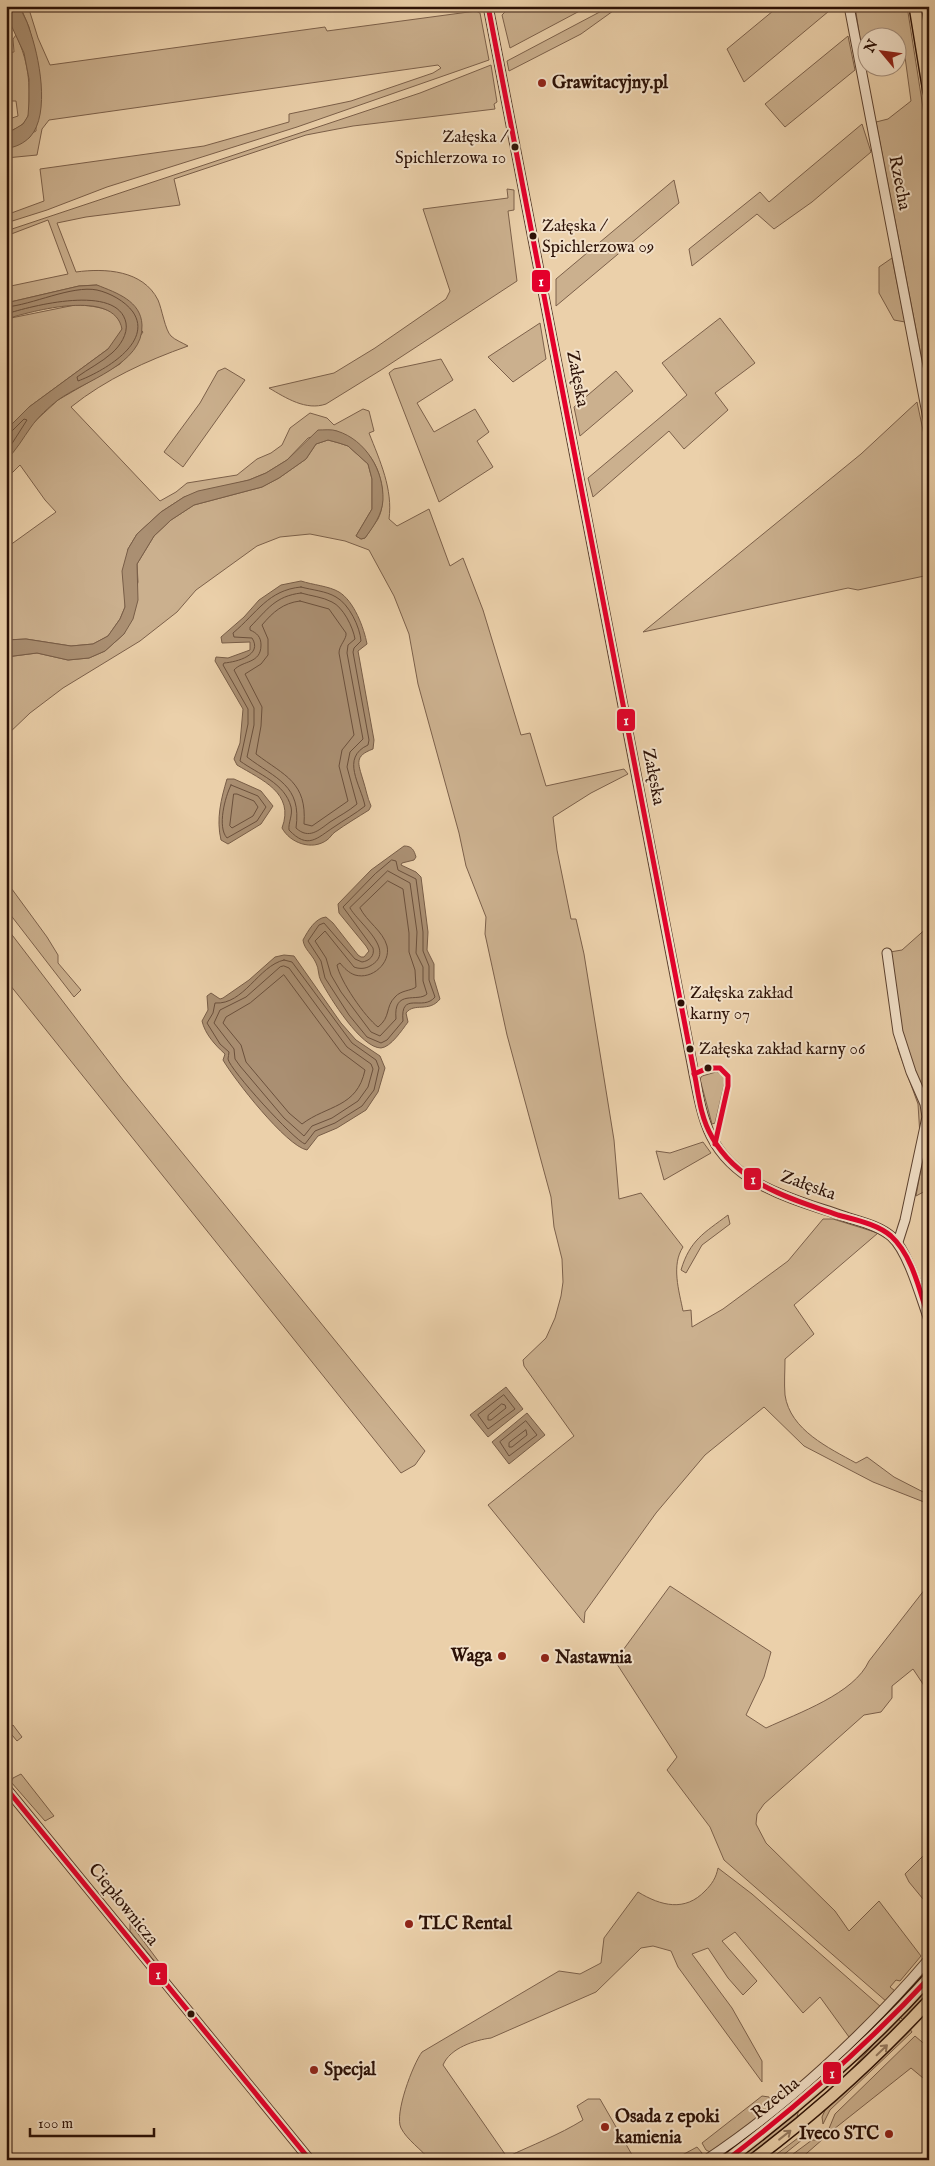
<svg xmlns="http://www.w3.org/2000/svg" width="935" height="2166" font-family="'IM FELL English',serif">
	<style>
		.green { fill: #cbb08e; stroke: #7c604a }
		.water { fill: #aa8f72; stroke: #785d47 }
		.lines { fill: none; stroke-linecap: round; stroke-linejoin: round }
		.shore { stroke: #6b503c; stroke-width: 1 }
		.minor-casing { stroke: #5c412f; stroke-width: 11 }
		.major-casing { stroke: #2c1106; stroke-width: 14 }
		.minor { stroke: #f2e0c8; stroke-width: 9 }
		.major { stroke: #ebd0aa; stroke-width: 11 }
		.bus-1-casing { stroke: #f2e0c8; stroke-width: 9 }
		.bus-1 { stroke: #e4002b; stroke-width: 5 }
		.oneway { stroke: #957a60 }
		.poi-dot { fill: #8f2418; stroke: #f2e0c8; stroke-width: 2 }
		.bus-dot { fill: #2c1106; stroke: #f2e0c8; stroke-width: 2 }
		.labels { text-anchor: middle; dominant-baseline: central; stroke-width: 4; stroke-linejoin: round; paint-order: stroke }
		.bus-label { font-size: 17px; fill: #2c1106; stroke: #f2e0c8; text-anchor: start }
		.poi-label { font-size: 18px; font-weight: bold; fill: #2c1106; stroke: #f2e0c8; text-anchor: start }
		.street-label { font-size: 18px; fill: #2c1106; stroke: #f2e0c8 }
		.line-badge { stroke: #f2e0c8; stroke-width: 2 }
		.badge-label { font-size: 14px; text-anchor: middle; font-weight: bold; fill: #fff }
	</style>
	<rect width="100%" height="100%" fill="#ebd0aa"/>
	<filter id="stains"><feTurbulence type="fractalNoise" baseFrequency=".004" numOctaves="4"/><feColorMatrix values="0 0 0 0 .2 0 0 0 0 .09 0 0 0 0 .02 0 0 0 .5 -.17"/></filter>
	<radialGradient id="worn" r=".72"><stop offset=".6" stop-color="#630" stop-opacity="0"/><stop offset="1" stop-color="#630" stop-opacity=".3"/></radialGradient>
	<g class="green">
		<path d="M20,6H28L38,38L50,65L325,27L327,31L476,11L480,13L489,60L297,127L107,187L47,210L6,223V215L44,201L40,169L204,146L289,122V114L351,101L433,73L441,68L438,65L49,120L42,129L37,155L6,158V147L36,131L35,51L29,27Z"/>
		<path d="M511,6H589L510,48L502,15Z"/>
		<path d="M611,6H620L581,34L509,71L507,61Z"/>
		<path d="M779,6H835L744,82L727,49Z"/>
		<path d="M855,6H907L929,146V397L876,122L888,119L911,101L905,57L901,39L898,40V38H868L867,63L864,65Z"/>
		<path d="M16,35C26,56 30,76 29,100C29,105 30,112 28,116C25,125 15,130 6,132V120L18,116L16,101H6V53L14,52L13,39Z"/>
		<path d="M848,36L855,70L785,127L765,104Z"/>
		<path d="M491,65L497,102L494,104L495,109L353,126L306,135L174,179L180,205L86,217L57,223L76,272C105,268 143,270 158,300C162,309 165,330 171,336C175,340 183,343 188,346C146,361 106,379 71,407L160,501L176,492L187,483L237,475L257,459L271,453L282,445L290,428L310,413L327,418L334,425L363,409L369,411L374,431L369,433C380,461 393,489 389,519L397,526L429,509L450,566L463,558L483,610L521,735L530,733L546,786L624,769L628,774L591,793L553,817L557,850L571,919H576L584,954L614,1140L619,1199L641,1193L683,1247C671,1265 679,1291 683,1311L691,1310L692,1327L723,1309L788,1261L823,1219H833L878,1233L794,1305L814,1334L785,1359C785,1371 784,1383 785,1395C790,1430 829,1448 856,1463L867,1457L894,1477L929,1495V1504L873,1482L804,1446L764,1407L705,1455L656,1513L585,1612L584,1623L488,1505L574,1436L524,1366L523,1360L546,1338L555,1318L561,1296L563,1282L562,1259L554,1227L551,1197L507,1035L485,934L486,917L466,866L459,833L418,684L409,634L394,596L369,550L345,541L310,534L280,537L257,546L196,590L177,612L140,641L63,688L30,713L6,736V657L37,653L68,660L89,658L105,651L124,634L138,582L137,564L154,536L171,520L194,505L262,487L279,478L306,459L316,444L328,440L339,443L348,446L368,464L372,479V509L356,536L361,539L365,538C369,532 374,525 378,519C383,509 383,499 382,488C378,458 362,444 336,431L308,438L287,460L266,473L249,480L184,497L161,512L137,534L128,549L125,607L120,619L108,636L93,644L71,646L26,639L6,640V548L56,512L45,500L20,465L6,479V460L32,424L58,400L120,364L143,332L97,285L79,286L6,303V287L68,274L48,220L6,236V231L420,93Z"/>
		<path d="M862,124L871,152L812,202L774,229L757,214L692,266L689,249L760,192L769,202Z"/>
		<path d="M674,180L679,203L556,306V279Z"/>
		<path d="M507,189L514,190V210L508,211L517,281L381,370L326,404C306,411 286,398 269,388L334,373L375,348L446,299L450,291L423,209L508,198Z"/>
		<path d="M892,258L905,322L894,320L879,293V267Z"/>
		<path d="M75,305C88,305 127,308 122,330C120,337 113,344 108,349L29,407L6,430V319Z"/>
		<path d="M720,318L755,363L715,393L728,410L684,449L669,431L593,497L588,478L687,395L662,363Z"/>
		<path d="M540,323L546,359L513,382L488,357Z"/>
		<path d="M441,359L453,380L417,403L434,432L475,409L489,432L477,441L493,467L439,502L389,373L394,369Z"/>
		<path d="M225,368L245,380L183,467L164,452L200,403L218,371Z"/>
		<path d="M616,371L633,391L580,436L574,407Z"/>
		<path d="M917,402L929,458V575L858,590L848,588L643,632L861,454Z"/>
		<path d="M6,881L47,937L58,955V963L81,990L74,997L6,909Z"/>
		<path d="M929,926V1189L916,1196L925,1146L929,1138L920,1136L918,1104L898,1049L884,953L902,950Z"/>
		<path d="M6,927L123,1080L425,1451L415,1465L401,1473L6,980Z"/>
		<path d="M716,1072L724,1074L725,1081L715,1123L712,1124L700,1079L702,1076Z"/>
		<path d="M703,1142L711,1153L664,1180L656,1151L670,1153Z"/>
		<path d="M728,1215L730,1224L702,1245L686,1273L681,1270C690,1240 704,1233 728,1215Z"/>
		<path d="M929,1584V1693L913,1669L892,1686V1698L881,1712L864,1715L764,1804L757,1814L756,1824L766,1843L835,1911L849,1931L879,1901L921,1956L900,1981L896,1980L890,1987L895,1991L887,2002L724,1860L710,1827L667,1770L677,1757L615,1661L670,1586L771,1652L764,1677L746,1715L766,1728C798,1713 854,1694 869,1661Z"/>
		<path d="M13,1725L22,1737L17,1741L7,1729Z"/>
		<path d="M21,1774L54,1816L45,1821L11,1782L13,1778Z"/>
		<path d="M929,1850V1894L923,1899L909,1882L905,1874Z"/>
		<path d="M718,1868L752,1894L881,2007L849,2037L820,1997L803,2013L735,1932L722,1941L757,1981L743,1995L728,1978L708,1948L692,1954L732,2008L762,2061V2082L678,1967L671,1951L653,1946L641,1948L596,1992L491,2038C475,2040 450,2048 443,2065L507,2157C532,2145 559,2135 583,2120L577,2106L588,2099H600L635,2160H430C422,2150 407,2140 401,2128C394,2114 413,2064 422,2052L559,1971L580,1974L601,1963L604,1938L638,1892C661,1906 685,1912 705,1891C712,1884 716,1878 718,1868Z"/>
		<path d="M130,1923L165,1970L160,1968L130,1931Z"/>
		<path d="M929,1964V1970L892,2010L889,2007Z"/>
		<path d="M929,1984V1995L904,2021L899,2016Z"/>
		<path d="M888,2010L891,2012L814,2084L726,2154L718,2160H711Z"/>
		<path d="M897,2018L903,2023L879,2047L811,2108L850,2071Z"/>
		<path d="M910,2029L912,2032L830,2110L823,2124L822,2117L826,2108Z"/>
		<path d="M915,2036L929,2048V2083L911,2068L829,2133L828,2131L835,2114Z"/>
		<path d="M762,2096L769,2097L772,2102L770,2108L717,2149L710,2152L706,2150L702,2143Z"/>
		<path d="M799,2109L796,2121L766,2144L746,2160H734Z"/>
		<path d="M808,2135L777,2160H769L798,2138Z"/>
		<path d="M820,2137L823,2139L799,2160H785L812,2140H817Z"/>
		<path d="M697,2147L702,2153L701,2158L698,2160H673Z"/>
	</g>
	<g class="water">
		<path d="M7,6H20C22,14 27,20 29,28C39,55 51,114 30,137C24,143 15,148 6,148V132L13,130L23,124L28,116L29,101V79L24,53L11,25Z"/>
		<path d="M97,285C117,293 141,301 142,325C144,364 84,381 58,400C49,407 38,417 31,427C23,438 16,451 6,460V430L29,407L108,349L122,329C114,288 33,311 6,319V303L79,286Z"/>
		<path d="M318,430C324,430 332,429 337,431C366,440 384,471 383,500C382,515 373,527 365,538L361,539L356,536L372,509V479L368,464L348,446L339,443L328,440L316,444L306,459L279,478L262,487L194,505L171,520L154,536L137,564L138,600L133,619L124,634L105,651L89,658L68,660L37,653L6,657V640L26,639L71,646L93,644L108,636L120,619L125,607L122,571L128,549L137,534L161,512L184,497L198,491L249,480L266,473L287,460Z"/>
		<path d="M301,581C313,585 329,586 339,592C354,601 364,628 367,644L358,651L374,740L373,749C354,756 358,763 363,780C366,789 367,797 371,806L369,810C358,817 346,824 335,832C332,834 330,838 327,840C312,851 290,843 282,828C295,793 262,780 237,765L234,759L240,743L243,709L215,661L216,657L228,658L250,650V642L222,643L221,637L244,617L259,600L281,585Z"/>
		<path d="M227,779H234L261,791L273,806L261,824L228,844L221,840C216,819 221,799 227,779Z"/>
		<path d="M404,846C412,846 414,850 416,857L414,860L402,863L401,865L416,872L421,877L428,932L427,950L434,964V979L440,999C429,1013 414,1002 406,1013L408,1022C402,1030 391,1047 381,1048C361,1048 330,998 321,981C318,976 319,968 316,963C312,954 304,949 303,940C308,931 315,918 326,917L333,923L358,955L361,957H364L369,951L366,946L339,913L338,904L371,870Z"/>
		<path d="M284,955L294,956L341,1023L356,1040L380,1056L385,1068L378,1092L366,1110L337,1128L318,1136L307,1150C286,1146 234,1079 223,1060L225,1054C215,1045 205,1034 202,1021L208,1010L207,996L211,993L220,999L223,998L249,980L275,957Z"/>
		<path d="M506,1387L523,1409L488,1437L470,1415Z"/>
		<path d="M527,1413L545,1435L509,1464L492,1442Z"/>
	</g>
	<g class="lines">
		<g class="shore">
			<path d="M6,307C32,305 72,285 97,290C110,293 125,301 133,312C154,343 102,372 78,381L77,377C88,369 102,362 112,353C120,346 128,334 126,323C118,283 31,306 6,314"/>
			<path d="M6,433L11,432L24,419L27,420L6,453"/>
			<path d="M301,587C312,590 326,591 336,597C349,604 360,627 361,641L354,648L353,652L369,740L368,745C340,758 361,785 365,806C355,814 344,820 334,827C317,838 308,850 289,830C288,823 293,815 291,807C285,783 258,774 240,761L248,724V709L223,665L224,663C237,662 263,655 252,638L234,637L233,633C257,613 268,590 301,587Z"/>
			<path d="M301,593C311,596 323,597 332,602C343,607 353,627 355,639L348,645L347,653L363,739L350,752L347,767L357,804C349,811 339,816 330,822C319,830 309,840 296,828C302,785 276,779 247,757L254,725V708L234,670C243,660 261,664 261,645C261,637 257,633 250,630V627C267,610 275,596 301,593Z"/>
			<path d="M300,601L329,609L346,633C347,639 339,645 339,653L354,735L342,750L339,766L348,801L312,826L304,824C307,782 285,776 256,754L261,726L262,707L245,674L261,664L268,655V639L262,625C273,612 283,603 300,601Z"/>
			<path d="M231,785L258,796L266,807L257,821L227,838C217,827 225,797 231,785Z"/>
			<path d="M234,794H237L254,801L258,807L253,816L232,828L230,826Z"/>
			<path d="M392,860L396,861L398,870L416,879L423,932V951L429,966V980L435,997C423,1012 400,990 403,1021L387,1040L381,1043L367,1037L349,1015L325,978L321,961L308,941L319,925L324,923L355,959L362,962C369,961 375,956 373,948L343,907L375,874Z"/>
			<path d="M388,871L410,883L417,932L416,953L423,967V981L427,994C418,1003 393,988 396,1019L380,1036L371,1032L341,992L331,975L326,958L315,941L325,931L354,967C359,969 365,969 370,966C398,951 358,923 350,908Z"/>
			<path d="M388,881L403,889L409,933V952L415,970L416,987C411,991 401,990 395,997C385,1007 391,1017 378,1027C365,1017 340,981 337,965L340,963C344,968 349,973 355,975C372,980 391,963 387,946C383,931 367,922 360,908Z"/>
			<path d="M284,960L292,962L352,1043L376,1060L379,1068L374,1090L362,1106L335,1123L315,1131L305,1144C294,1140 230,1070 228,1059C228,1057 229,1054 229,1052L220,1044L207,1023L213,1013L215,1003C244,1005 258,966 284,960Z"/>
			<path d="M284,966L289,968L347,1047L371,1064L373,1069L368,1087L358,1101L332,1118L312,1126L304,1136L284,1118L240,1066L235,1059L234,1049L214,1023L220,1010L246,997L280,967Z"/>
			<path d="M284,975L341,1052L365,1070C357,1108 327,1105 302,1124L289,1113L246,1062L241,1045L223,1023L226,1017L250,1003Z"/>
			<path d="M504,1395L515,1409L488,1429L478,1415Z"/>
			<path d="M502,1404L505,1405L506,1408L491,1420H488V1416Z"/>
			<path d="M526,1421L537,1435L509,1456L500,1442Z"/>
			<path d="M526,1430L527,1435L512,1447H509V1443Z"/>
		</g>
		<g class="minor-casing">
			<g id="minor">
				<path d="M488,6L694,1074C698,1095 702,1117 711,1136C735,1185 793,1199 840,1215C857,1221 879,1225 892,1237C908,1251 921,1298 929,1320"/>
				<path d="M849,6L929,424"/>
				<path d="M887,953L898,1032L911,1072L925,1104L927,1117L905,1220L898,1242"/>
				<path d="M6,1788L310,2160"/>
				<path d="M706,2160C786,2107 867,2032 929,1959"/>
			</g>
		</g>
		<g class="major-casing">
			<g id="major">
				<path d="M915,6L929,92"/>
				<path d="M727,2160C800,2105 868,2046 929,1978"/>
				<path d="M753,2160C817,2112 875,2059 929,2001"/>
			</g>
		</g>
		<use href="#minor" class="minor"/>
		<use href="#major" class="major"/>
		<g class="bus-1-casing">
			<g id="bus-1">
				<path d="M488,6L696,1082C699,1100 702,1120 712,1137C738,1184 791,1199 838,1215C856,1220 877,1224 891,1236C913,1256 920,1293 929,1319"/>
				<path d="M694,1074L708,1068H720L728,1076V1086L715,1144"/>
				<path d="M6,1788L310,2160"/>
				<path d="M727,2160C800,2104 867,2045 929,1978"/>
			</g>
		</g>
		<use href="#bus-1" class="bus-1"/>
	</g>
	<defs><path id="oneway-shaft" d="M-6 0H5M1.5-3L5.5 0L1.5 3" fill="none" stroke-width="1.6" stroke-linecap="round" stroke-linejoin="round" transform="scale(1.25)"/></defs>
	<g class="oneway">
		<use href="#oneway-shaft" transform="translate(882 2050) rotate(-44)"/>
		<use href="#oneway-shaft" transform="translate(785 2135) rotate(-38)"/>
	</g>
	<g class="poi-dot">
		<circle cx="542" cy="83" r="5"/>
		<circle cx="502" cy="1656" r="5"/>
		<circle cx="545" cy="1658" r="5"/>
		<circle cx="409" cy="1924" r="5"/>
		<circle cx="314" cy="2070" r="5"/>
		<circle cx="605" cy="2127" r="5"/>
		<circle cx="889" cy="2134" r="5"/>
	</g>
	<g class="bus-dot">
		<circle cx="515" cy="147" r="4.5"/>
		<circle cx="533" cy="236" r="4.5"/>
		<circle cx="681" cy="1003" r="4.5"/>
		<circle cx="690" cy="1049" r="4.5"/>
		<circle cx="708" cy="1068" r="4.5"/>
		<circle cx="191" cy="2014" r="4.5"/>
	</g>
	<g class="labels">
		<g class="bus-label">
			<text x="506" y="137" text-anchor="end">Załęska /<tspan x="506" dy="21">Spichlerzowa 10</tspan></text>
			<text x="542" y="226">Załęska /<tspan x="542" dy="21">Spichlerzowa 09</tspan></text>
			<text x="690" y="993">Załęska zakład<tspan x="690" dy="21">karny 07</tspan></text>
			<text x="699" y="1049">Załęska zakład karny 06</text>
		</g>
		<g class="poi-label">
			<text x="552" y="83">Grawitacyjny.pl</text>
			<text x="492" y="1656" text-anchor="end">Waga</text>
			<text x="555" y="1658">Nastawnia</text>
			<text x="419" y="1924">TLC Rental</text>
			<text x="324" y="2070">Specjal</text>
			<text x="615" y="2117">Osada z epoki<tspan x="615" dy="21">kamienia</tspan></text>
			<text x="879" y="2134" text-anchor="end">Iveco STC</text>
		</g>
		<g class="street-label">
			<text transform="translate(899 183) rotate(79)">Rzecha</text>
			<text transform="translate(577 379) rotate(79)">Załęska</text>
			<text transform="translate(653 777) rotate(79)">Załęska</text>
			<text transform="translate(808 1186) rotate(20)">Załęska</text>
			<text transform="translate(123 1905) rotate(51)">Ciepłownicza</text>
			<text transform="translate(776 2099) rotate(-39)">Rzecha</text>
		</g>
	</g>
	<g class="line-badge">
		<rect x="531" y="269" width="20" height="24" rx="5" fill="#e4002b"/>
		<rect x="616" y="708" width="20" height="24" rx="5" fill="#e4002b"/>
		<rect x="743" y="1167" width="19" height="24" rx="5" fill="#e4002b"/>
		<rect x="148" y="1962" width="20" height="24" rx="5" fill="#e4002b"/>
		<rect x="822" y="2061" width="20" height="24" rx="5" fill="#e4002b"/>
	</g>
	<g class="badge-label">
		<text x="541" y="286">1</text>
		<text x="626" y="725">1</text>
		<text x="753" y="1184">1</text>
		<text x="158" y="1979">1</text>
		<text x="832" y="2078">1</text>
	</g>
	<rect width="935" height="2166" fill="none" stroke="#ebd0aa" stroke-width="25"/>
	<rect x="8" y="8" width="920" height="2151" fill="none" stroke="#2c1106" stroke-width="2.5"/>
	<rect x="12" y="12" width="910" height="2141" fill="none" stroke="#2c1106"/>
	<g transform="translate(882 52) rotate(299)"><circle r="24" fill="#f2e0c8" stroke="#a38d7a"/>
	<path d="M0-4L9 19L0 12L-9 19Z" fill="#8f2418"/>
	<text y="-8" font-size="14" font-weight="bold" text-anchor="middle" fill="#2c1106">N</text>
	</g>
	<path d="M30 2128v8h124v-8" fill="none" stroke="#2c1106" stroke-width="2.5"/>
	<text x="38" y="2128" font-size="15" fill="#2c1106" stroke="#f2e0c8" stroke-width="4" paint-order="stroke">100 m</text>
	<rect width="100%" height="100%" filter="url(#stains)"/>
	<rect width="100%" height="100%" fill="url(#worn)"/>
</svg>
